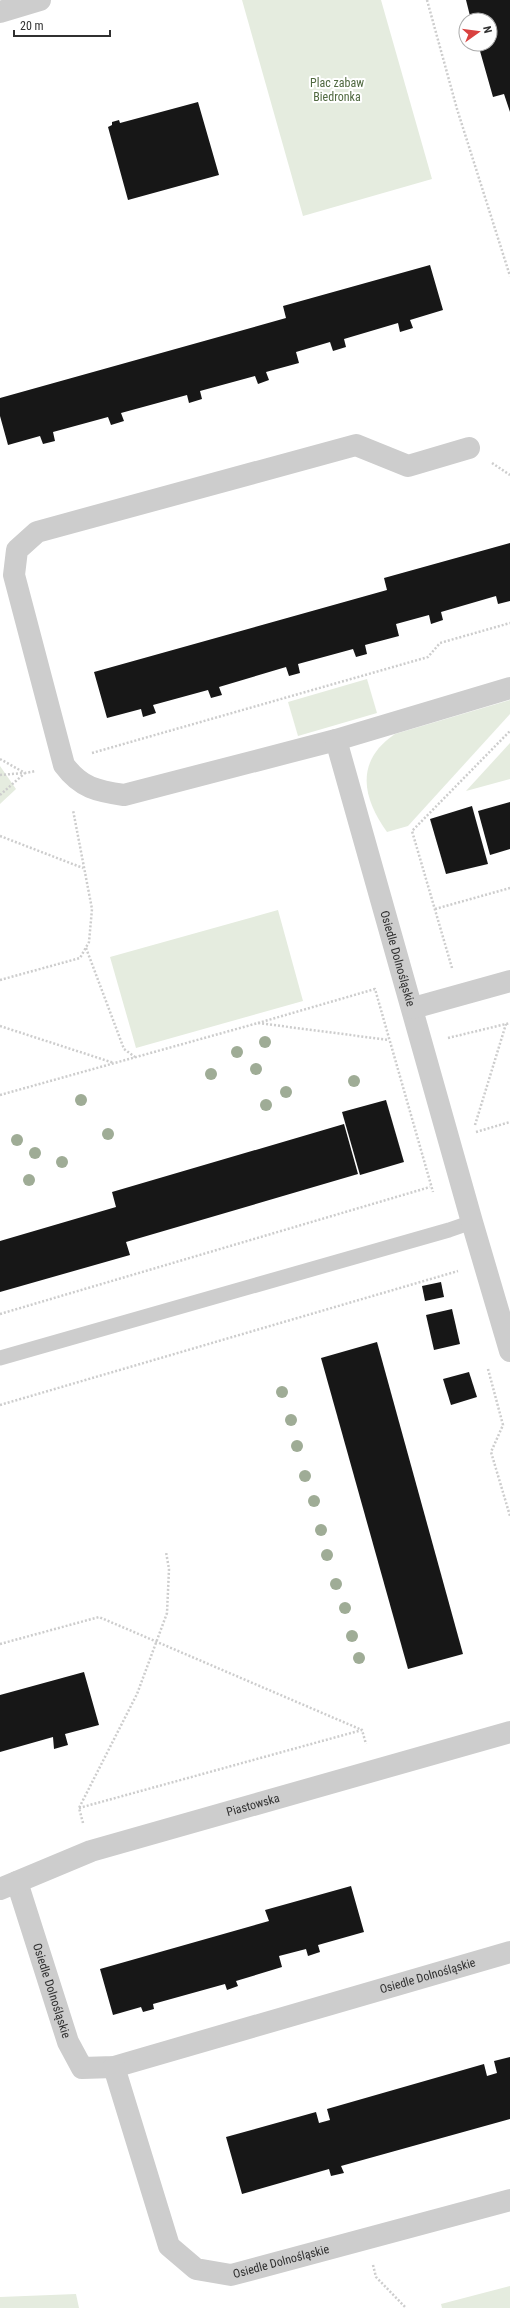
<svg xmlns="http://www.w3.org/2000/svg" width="510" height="2308" font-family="'Roboto Condensed',sans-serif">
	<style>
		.green { fill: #e5ecdf }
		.building { fill: #171717 }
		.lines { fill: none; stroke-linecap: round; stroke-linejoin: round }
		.path { stroke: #cdcdcd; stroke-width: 2.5; stroke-dasharray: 2 2; stroke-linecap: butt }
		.service { stroke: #cdcdcd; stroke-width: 15 }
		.minor { stroke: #cdcdcd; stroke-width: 22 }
		.tree { fill: #9fac96 }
		.labels { text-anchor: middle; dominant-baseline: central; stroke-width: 4; stroke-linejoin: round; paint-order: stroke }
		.park-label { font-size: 12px; fill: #506940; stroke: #fff }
		.street-label { font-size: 12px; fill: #303030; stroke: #fff }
	</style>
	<rect width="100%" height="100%" fill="#fff"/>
	<g class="green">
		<path d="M242,0H381L432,179L303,216Z"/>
		<path d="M367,679L377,713L298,736L288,702Z"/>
		<path d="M510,700V714L408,826L387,832C362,797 355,761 395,734Z"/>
		<path d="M510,743V779L466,791Z"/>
		<path d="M0,766L16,789L0,804Z"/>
		<path d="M278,910L303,1001L136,1048L110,957Z"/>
		<path d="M510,2286V2308H442L441,2304Z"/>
		<path d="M76,2294L79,2308H0V2297Z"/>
	</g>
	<g class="building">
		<path d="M466,0H510V112L504,94L493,97L478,44H490V20H471Z"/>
		<path d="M198,102L219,175L128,200L108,127L112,125V122L119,120L120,123Z"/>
		<path d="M430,265L443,310L410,320L413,328L400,332L398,323L344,339L346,347L333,351L330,342L296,352L299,363L266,372L269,380L258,384L255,376L200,391L202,399L189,403L187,395L121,413L124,421L111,425L108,417L53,432L55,441L43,444L40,436L8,445L0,416V398L286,318L283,306Z"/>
		<path d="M510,543V601L498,604L496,596L441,612L443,620L431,624L429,615L396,624L399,636L365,645L367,654L356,657L353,649L298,664L300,673L289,676L286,667L219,687L222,695L211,698L208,690L153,705L156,713L143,717L141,709L107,718L94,672L387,590L384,578Z"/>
		<path d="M510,802V849L490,855L478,811Z"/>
		<path d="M472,806L488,864L446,874L430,819Z"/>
		<path d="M386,1100L404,1162L360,1175L342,1112Z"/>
		<path d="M344,1124L358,1174L126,1242L130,1255L0,1292V1241L116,1207L112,1192Z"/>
		<path d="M441,1282L444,1297L425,1301L422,1286Z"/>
		<path d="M452,1309L460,1344L434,1350L426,1315Z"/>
		<path d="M377,1342L463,1654L408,1669L321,1358Z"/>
		<path d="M469,1372L477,1397L451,1405L443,1379Z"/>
		<path d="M84,1672L99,1725L65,1734L68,1745L54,1749L53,1737L0,1752V1695Z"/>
		<path d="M351,1886L364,1932L318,1945L320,1952L308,1956L306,1949L279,1956L282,1967L236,1981L238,1986L227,1990L225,1984L153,2004L154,2009L143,2012L141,2007L113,2015L100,1969L269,1921L265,1910Z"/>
		<path d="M510,2057V2119L341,2166L344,2173L331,2176L329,2169L242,2194L226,2137L316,2112L319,2123L330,2120L327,2109L484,2064L487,2076L497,2073L494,2061Z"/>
	</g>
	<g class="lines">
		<g class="path">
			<path d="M427,0L457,109L510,276"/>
			<path d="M492,463L510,475"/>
			<path d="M92,753L428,657L440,643L510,623"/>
			<path d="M0,759L25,773L36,771"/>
			<path d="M0,775L24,773"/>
			<path d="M0,795L25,773"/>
			<path d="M0,836L83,868"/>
			<path d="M435,909L510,888"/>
			<path d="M86,948L124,1049L135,1057"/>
			<path d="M452,968L412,831L510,731"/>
			<path d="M0,980L80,958L89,942L92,909L73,810"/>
			<path d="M258,1023L375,989L433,1192"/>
			<path d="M0,1026L114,1063"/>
			<path d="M448,1038L510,1023"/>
			<path d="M0,1095L258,1023L389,1040"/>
			<path d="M475,1125L506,1024"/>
			<path d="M476,1132L510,1122"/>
			<path d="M0,1314L430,1187"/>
			<path d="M488,1369L503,1425L491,1452L510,1516"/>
			<path d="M0,1405L458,1271"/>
			<path d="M0,1644L99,1617L362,1730"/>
			<path d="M79,1808L362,1730L366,1744"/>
			<path d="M83,1823L79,1808L137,1694L167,1613L169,1569L166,1552"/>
			<path d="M373,2265L376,2277L406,2308"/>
		</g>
		<path class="service" d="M0,1358L449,1230L472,1222"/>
		<g class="minor">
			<path d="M0,12L40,0"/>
			<path d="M469,448L408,466L356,445L37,532L17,550L14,575L64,765C81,788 97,791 124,795L336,740L510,688"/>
			<path id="s1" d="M336,740L472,1222L510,1351"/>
			<path d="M413,1008L510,981"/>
			<path id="s2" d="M17,1882L68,2042L82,2068L114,2067L510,1952"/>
			<path id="s3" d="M0,1889L91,1851L510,1732"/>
			<path id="s4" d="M114,2067L169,2246L196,2269L231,2275L510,2200"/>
		</g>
	</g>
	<g class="tree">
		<circle cx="265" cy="1042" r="6"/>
		<circle cx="237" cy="1052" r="6"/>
		<circle cx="256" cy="1069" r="6"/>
		<circle cx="211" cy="1074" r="6"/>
		<circle cx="354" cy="1081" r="6"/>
		<circle cx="286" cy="1092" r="6"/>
		<circle cx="81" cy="1100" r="6"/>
		<circle cx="266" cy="1105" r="6"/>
		<circle cx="108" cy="1134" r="6"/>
		<circle cx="17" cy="1140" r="6"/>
		<circle cx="35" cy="1153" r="6"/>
		<circle cx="62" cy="1162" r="6"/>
		<circle cx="29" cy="1180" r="6"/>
		<circle cx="282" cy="1392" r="6"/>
		<circle cx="291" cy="1420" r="6"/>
		<circle cx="297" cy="1446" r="6"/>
		<circle cx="305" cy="1476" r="6"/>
		<circle cx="314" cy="1501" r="6"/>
		<circle cx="321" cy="1530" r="6"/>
		<circle cx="327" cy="1555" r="6"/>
		<circle cx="336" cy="1584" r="6"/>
		<circle cx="345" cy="1608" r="6"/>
		<circle cx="352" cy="1636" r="6"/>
		<circle cx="359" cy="1658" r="6"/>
	</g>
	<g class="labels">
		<g class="park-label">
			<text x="337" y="83">Plac zabaw<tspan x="337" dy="14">Biedronka</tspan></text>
		</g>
		<g class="street-label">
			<text stroke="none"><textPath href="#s1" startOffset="227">Osiedle Dolnośląskie</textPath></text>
			<text stroke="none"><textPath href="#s3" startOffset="267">Piastowska</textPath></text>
			<text stroke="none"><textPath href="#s2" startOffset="556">Osiedle Dolnośląskie</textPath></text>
			<text stroke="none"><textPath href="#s2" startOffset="114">Osiedle Dolnośląskie</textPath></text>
			<text stroke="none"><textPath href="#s4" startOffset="310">Osiedle Dolnośląskie</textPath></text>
		</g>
	</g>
	<g transform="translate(478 32) rotate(76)"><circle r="19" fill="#ffffff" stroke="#acacac"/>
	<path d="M0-3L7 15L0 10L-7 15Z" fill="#d94240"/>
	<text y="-6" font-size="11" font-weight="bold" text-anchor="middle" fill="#303030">N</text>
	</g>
	<path d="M14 30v6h96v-6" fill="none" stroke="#303030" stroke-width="2"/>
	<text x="20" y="30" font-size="12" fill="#303030" stroke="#ffffff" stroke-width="3" paint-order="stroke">20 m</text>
</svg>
